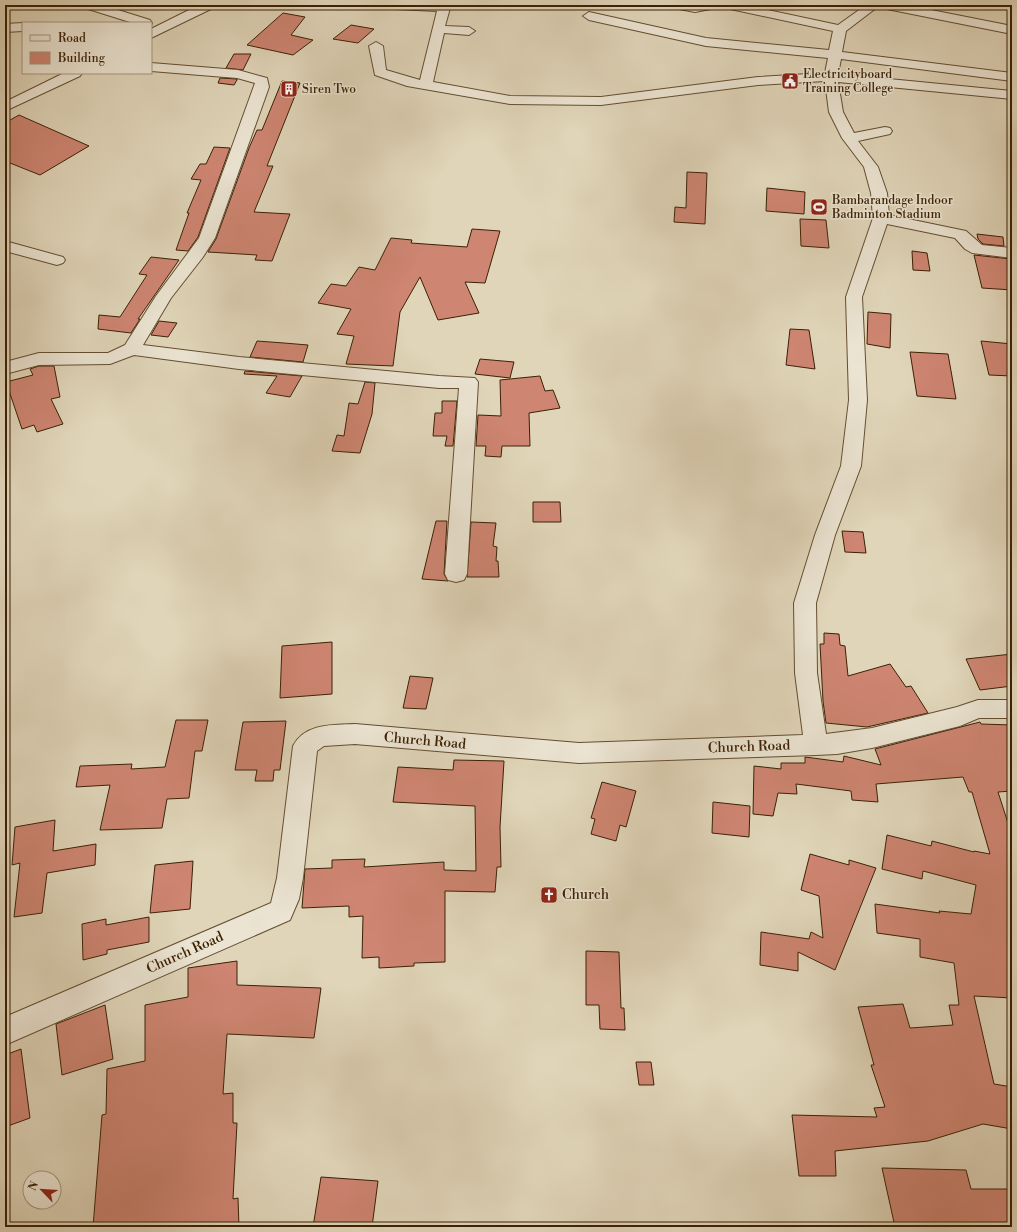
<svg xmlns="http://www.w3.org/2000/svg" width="1017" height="1232" font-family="'Libre Bodoni',serif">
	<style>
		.building { fill: #ce8572; stroke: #3b2104 }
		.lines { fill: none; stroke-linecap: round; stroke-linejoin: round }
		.minor-casing { stroke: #644e31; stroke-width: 2 }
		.minor { fill: #ebe4d2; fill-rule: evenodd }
		.labels { text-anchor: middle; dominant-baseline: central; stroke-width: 3; stroke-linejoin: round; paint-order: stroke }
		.far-poi-label { font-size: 12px; fill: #3b2104; stroke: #ebe4d2; text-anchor: start }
		.street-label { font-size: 14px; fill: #3b2104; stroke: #ebe4d2 }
		.poi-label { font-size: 14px; fill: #3b2104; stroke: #ebe4d2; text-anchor: start }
	</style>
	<rect width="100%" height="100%" fill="#e0d5b9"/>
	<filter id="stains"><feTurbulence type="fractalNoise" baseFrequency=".005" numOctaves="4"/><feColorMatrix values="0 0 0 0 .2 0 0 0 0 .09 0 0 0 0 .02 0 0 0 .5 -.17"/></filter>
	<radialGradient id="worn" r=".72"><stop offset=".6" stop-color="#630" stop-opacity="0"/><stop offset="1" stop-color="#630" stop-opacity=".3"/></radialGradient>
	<g class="building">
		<path d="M283,13L305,17L291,35L313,40L293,55L247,45Z"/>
		<path d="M351,25L374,29L358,43L333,39Z"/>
		<path d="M234,54H251L243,70L226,68Z"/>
		<path d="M220,78L237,79V80L234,85L218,83Z"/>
		<path d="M282,81L300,83L267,166H273L254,212L290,214L272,261L255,260L257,255L208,252L216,239L249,148L257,130H262Z"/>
		<path d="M19,115L89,146L40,175L5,161V123Z"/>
		<path d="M214,147L230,148L198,237L188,251L176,250L189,213H187L201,180L191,179L200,164H206Z"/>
		<path d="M687,172L707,173L705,224L674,222L675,207L686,208Z"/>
		<path d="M767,188L805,192L804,214L766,211Z"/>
		<path d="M800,219L826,220L829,248L801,246Z"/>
		<path d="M472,229L500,231L485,283L465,282L479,313L438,320L420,277L400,312L393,366L346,364L354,336L337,334L351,309L318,303L331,284L346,286L359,267L375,270L391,238L412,240L411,243L467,247Z"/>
		<path d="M977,234L1003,237L1004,246L983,244L978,239Z"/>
		<path d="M912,251L927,253L930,271L913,270Z"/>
		<path d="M974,255L1011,259L1012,290L982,288Z"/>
		<path d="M151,257L179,260L138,319H140L131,333L98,329L99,315L120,317L147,275L139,274Z"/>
		<path d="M868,312L891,314L890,348L867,344Z"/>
		<path d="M159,321L177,323L168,337L151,335Z"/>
		<path d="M790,329L809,330L815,369L786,365Z"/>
		<path d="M257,341L284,343L308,345L303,362L250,357Z"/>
		<path d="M981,341L1012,344V376L989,375Z"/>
		<path d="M910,352L948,354L956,399L917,396Z"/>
		<path d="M480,359L514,362L510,378L475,374Z"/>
		<path d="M39,366H54L60,397L51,399L63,424L37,432L34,425L22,429L6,382L33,375L30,369Z"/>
		<path d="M245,371L302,376L290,397L266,393L277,376L244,374Z"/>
		<path d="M540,376L545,391L553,390L560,408L529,413L530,446H502L501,457L485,456L486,446H476L478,415L501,416L500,380Z"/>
		<path d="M365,382L375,383L372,414L360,453L332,451L337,435L344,436L349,403L358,404Z"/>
		<path d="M442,401H457L453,446H445L447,436H433L435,413H442Z"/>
		<path d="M533,502H560L561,522H533Z"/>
		<path d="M436,521H447L444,574L448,581L422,579Z"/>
		<path d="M471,522L496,523L493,546L497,547L496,561H498L499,577H467Z"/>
		<path d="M842,531L863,532L866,553L845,552Z"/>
		<path d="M824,633L839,634L840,645L845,646L848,676L890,664L906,687L911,686L928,713L867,727L826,723L823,701L820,644H824Z"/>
		<path d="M332,642V694L280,698L282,646Z"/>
		<path d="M1012,654V686L980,690L966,659Z"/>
		<path d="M410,676L433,678L426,709L403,708Z"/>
		<path d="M176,720H208L202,751H195L189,798L167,799L162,828L100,830L110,785L76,787L80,766L132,764L131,769L165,767Z"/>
		<path d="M286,721L280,770H274L273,781H255L257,770H235L243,722Z"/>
		<path d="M980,722L981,724L1012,725V791L998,792L1008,823H1012V998L974,996L994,1084L1012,1087V1129L983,1124L928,1141L835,1151L836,1176H799L792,1115L877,1117L874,1108L885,1107L871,1065H874L858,1007L903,1004L910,1028L953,1025L949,1005H959L954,963L920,957V939L877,933L875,904L940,913L939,911L971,914L976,885L923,871L922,879L882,869L887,835L931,846L932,841L974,852V851L990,854L972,792H969L963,777L876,784L878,802L852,800L851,791L796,784L797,794L778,793L773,816L753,814L754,766L781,769V763H805V757L843,762L844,756L881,765L875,749Z"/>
		<path d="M454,760L504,761L500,827L501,867H497L495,892L445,891V962L414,963V966L379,968V957L362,958L363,916L349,917V906L302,908L305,869L332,868V860L365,859L364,867L444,862V870L476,871L475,806L393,802L398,767L453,770Z"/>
		<path d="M602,782L636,791L626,827L620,825L616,841L591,834L595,819L591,818Z"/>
		<path d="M713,802L750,806L749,837L712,833Z"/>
		<path d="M55,820L53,851L96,844L95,865L47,873L42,913L14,917L20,863L12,865L15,827Z"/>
		<path d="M810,854L849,865V860L876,868L835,970L798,952V971L760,965L761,932L809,939L811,932L823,938L819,896L801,890Z"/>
		<path d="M193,861L190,909L150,913L155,865Z"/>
		<path d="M149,917V942L107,950V954L83,960L82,924L106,919V925Z"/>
		<path d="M586,951L619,952L621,1008H624L625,1030L600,1029L599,1005H586Z"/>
		<path d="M237,961V985L321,988L314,1038L227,1034L223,1094L233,1093V1123H237L233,1199L238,1198L239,1227H93L102,1115L106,1114L107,1069L145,1061V1005L188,997V968Z"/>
		<path d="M105,1005L113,1059L62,1075L56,1024Z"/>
		<path d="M21,1049L30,1118L5,1127V1055Z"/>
		<path d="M636,1062H651L654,1085H639Z"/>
		<path d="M882,1168L966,1170L971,1189H1012V1227H895Z"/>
		<path d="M321,1177L378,1181L372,1227H313Z"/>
	</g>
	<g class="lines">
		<g class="minor-casing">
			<g id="minor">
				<path d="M83,5H102L150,20L152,23L151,25V23H133L85,8Z"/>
				<path d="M199,5H215L213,8L151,38V29Z"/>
				<path d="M389,5H448L450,8L445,26L469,27L475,31L469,35L444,33L433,82L510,96L601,97L758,77L825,73L828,58L706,46L589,20L583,16L589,12L706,38L829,50L833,31L721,7L695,12L674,8L672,5H744L838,25L866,5H880L846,31L842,52L1012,73V81L841,59L838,74L1012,91V99L838,82L843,112L854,133L885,127L890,128L892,131L890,134L858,141L878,167L887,193L889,215L966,231L982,245L1012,248V258L972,253L965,249L955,238L887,224L862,297L867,400L861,466L835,535L816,603L817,673L826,734L872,728L957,707L978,700H1012V718H979L960,726L872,748L837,754L816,755L579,763L355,744L324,746L317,751L303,878L299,899L290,920L5,1045V1017L271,903L277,878L293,746C305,723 333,725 355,724L579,743L803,735L795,673L794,603L815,535L841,466L849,400L846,297L873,218L871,193L864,167L842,138L829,112L825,81L758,85L601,105L510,104L407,86L375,75L369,46L376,42L383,46L386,70L420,80L437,11L395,9Z"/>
				<path d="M881,5H906L1012,26V34L887,9Z"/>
				<path d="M23,23V31L5,32V24Z"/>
				<path d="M151,63L238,70L267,78L269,87L215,238L203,257L171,298L143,345L239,357L439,376L475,378L478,382L467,574L464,580L456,582L448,580L445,574L459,388H439L239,369L134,355L110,364L39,365L5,374V362L39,353H108L125,345L156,296L199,238L255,83L237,78L151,71Z"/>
				<path d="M64,73H82L80,76L5,111V102Z"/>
				<path d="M5,241L63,257L65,260L63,263L57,265L5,251Z"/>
			</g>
		</g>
		<use href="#minor" class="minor"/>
	</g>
	<defs>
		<g id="civic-square" transform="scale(0.9)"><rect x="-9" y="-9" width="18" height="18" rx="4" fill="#8f2418" stroke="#ebe4d2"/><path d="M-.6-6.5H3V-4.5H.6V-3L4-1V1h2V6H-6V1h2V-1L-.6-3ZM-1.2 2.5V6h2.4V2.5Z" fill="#fff"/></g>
		<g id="building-square" transform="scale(0.9)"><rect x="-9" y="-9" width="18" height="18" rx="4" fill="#8f2418" stroke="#ebe4d2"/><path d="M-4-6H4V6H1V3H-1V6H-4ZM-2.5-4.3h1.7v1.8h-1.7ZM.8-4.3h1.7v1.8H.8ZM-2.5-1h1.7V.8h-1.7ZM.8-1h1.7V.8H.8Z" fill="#fff"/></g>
		<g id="stadium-square" transform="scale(0.9)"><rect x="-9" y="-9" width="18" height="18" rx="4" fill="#8f2418" stroke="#ebe4d2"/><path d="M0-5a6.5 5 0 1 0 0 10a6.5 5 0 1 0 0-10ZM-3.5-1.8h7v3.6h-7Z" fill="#fff"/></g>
		<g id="church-square" transform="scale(0.9)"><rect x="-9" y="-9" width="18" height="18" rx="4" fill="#8f2418" stroke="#ebe4d2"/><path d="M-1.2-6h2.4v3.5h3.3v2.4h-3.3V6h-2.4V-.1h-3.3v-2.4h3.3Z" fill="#fff"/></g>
	</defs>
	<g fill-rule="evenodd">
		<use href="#civic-square" x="790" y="81"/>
		<use href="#building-square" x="289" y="89"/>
		<use href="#stadium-square" x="819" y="207"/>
		<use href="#church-square" x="549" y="895"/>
	</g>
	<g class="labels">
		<g class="far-poi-label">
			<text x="803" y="74">Electricityboard<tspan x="803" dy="14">Training College</tspan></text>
			<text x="302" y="89">Siren Two</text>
			<text x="832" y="200">Bambarandage Indoor<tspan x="832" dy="14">Badminton Stadium</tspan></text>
		</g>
		<g class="street-label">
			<text transform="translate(425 741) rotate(5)">Church Road</text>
			<text transform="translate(749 747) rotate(-2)">Church Road</text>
			<text transform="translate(185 953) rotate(-24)">Church Road</text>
		</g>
		<g class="poi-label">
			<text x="562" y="895">Church</text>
		</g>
	</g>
	<rect width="1017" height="1232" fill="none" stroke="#e0d5b9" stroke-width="20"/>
	<rect x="6" y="6" width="1005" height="1220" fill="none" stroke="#3b2104" stroke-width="2"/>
	<rect x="10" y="10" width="997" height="1212" fill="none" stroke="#3b2104"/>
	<rect x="22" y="22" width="130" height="52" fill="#ebe4d2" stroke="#a59680"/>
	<rect x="30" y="35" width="20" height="6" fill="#ebe4d2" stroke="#a59680"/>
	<text x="58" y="42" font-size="12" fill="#3b2104">Road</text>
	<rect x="30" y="52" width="20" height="12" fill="#ce8572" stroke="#a59680"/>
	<text x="58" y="62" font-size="12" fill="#3b2104">Building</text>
	<g transform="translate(42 1190) rotate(295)"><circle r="19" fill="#ebe4d2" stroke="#a59680"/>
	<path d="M0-3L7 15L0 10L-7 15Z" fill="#8f2418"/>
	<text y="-6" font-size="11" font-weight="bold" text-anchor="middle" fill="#3b2104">N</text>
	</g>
	<rect width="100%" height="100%" filter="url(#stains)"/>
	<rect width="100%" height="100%" fill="url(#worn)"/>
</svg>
